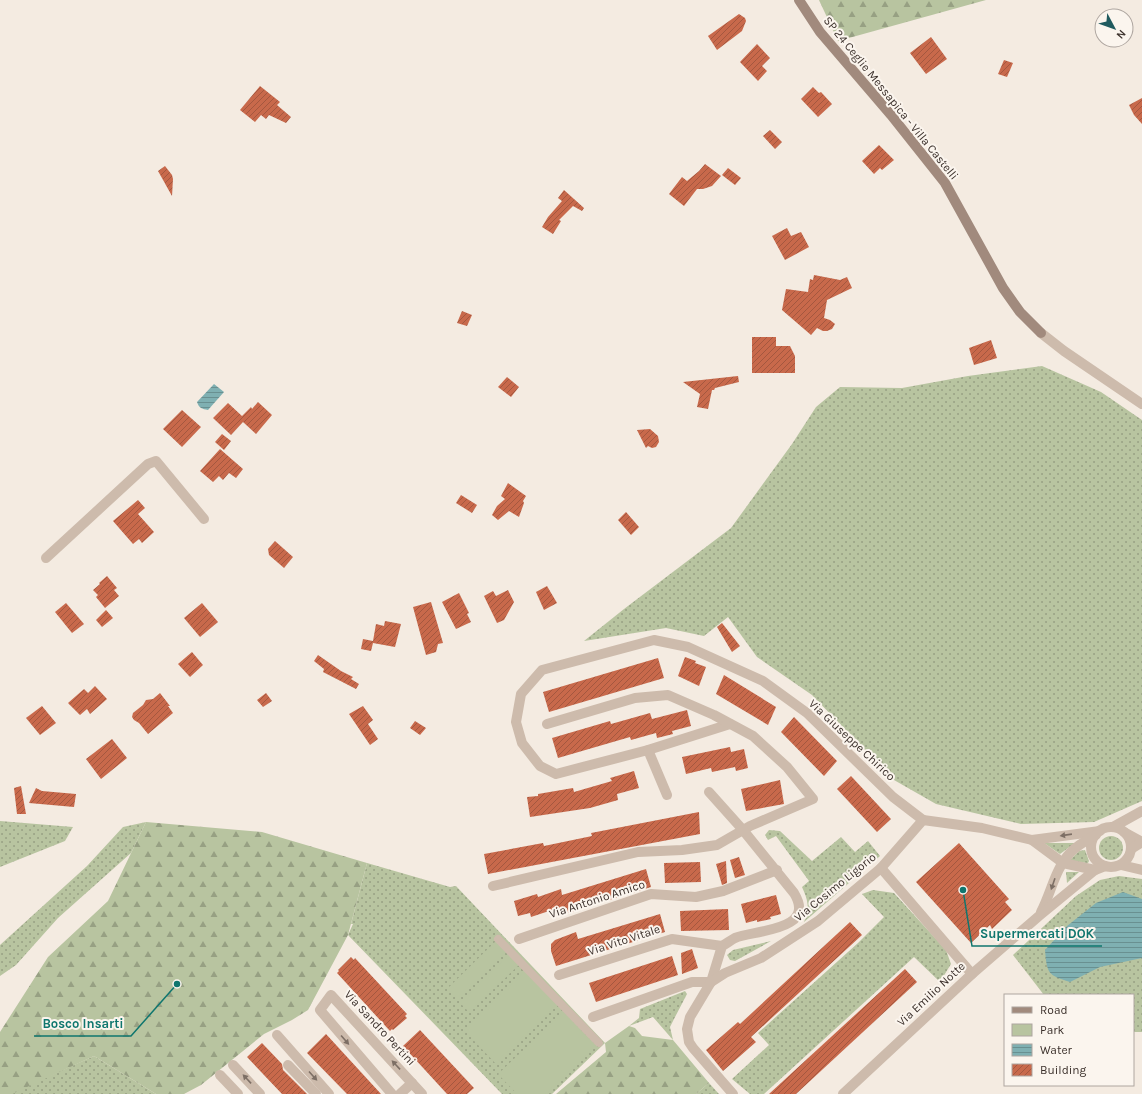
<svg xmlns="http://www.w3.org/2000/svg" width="1142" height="1094" font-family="Karla,sans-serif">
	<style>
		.green { fill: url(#green-dots) }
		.forest { fill: url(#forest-firs) }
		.pitch { fill: #b8c4a0 }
		.water { fill: url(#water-rules) }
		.building { fill: url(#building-hatch) }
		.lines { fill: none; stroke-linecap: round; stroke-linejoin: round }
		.pedestrian { stroke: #cdbbac; stroke-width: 8 }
		.minor { stroke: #cdbbac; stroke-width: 10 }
		.tertiary { stroke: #cdbbac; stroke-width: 10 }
		.secondary { stroke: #a18a7d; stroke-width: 10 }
		.oneway { fill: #7d6f65 }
		.labels { text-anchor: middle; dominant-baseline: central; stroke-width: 4; stroke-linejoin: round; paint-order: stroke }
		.street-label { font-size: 12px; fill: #3b302b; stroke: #fbf5ee }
		.leader { fill: none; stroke: #0f766e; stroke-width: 1.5 }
		.callout-dot { fill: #0f766e; stroke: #fbf5ee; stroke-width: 1.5 }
		.callout-label { font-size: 13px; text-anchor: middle; font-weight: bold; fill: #0f766e; stroke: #fbf5ee; stroke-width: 4; stroke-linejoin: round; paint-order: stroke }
	</style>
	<defs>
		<pattern id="green-dots" width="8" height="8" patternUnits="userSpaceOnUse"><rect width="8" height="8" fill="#b8c4a0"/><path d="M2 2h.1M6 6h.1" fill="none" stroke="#97a083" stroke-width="1.8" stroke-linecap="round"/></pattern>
		<pattern id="forest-firs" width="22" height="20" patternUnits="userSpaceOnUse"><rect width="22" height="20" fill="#b8c4a0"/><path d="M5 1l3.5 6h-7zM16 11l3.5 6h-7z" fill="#97a083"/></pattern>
		<pattern id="water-rules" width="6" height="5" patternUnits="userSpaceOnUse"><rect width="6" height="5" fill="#7fb0b2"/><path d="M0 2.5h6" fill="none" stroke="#699091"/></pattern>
		<pattern id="building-hatch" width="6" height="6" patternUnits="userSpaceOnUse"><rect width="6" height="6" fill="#c8694b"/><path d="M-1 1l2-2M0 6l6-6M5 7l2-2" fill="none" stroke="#a4573f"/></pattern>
	</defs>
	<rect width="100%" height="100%" fill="#f4ebe1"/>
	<g class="green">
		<path d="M1042,366L1101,392L1142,420V801L1094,822L1021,824L936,804L894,780L812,695L757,657L728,617L704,636L666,628L584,641L624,609L731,528L792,444L816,407L840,387L902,388L968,376Z"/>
		<path d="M0,821L73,827L65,841L0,867Z"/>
		<path d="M146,822L131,853L58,918L16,965L0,976V945L87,866L123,827Z"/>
		<path d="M769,830L780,831L812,861L841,837L855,852L868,841L880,856L804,922C810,908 808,900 802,887L809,881L776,836L768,840L765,835Z"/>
		<circle cx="1111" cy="848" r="12"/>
		<path d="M1044,843H1075L1060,854Z"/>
		<path d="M1085,850L1089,861L1088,863L1072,862L1070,860L1079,851Z"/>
		<path d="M367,863L450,887L456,886L605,1043L552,1094H502L348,935L353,924H351Z"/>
		<path d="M1066,872H1079L1067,883Z"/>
		<path d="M1119,876L1142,879V1032H1133V995H1044L1013,955L1076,896L1100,880Z"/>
		<path d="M873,890L894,893L946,950L951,964L940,982L914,957L764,1094H750L732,1079L769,1045L758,1033L858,943L884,917L862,894Z"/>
		<path d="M771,941L735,961L730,960L727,955L733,950Z"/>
		<path d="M685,991L687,994L674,1019L670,1027L673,1040L653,1017L629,1026L639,1018L640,1009Z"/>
		<path d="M94,1056L156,1094H9Z"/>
		<path d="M709,1083L719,1094H696Z"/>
	</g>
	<g class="forest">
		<path d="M819,0H986L838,41Z"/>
		<path d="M146,822L262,832L367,863L348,935L308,1010L292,1020L264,1034L201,1085L184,1094H156L94,1056L12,1094H0V1032L48,957L108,901Z"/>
		<path d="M629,1026L635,1028L642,1036L673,1040L709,1083L696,1094H556L606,1052L605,1043Z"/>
	</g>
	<g class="pitch">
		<path d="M498,939L507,949L457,997L448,988Z"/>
		<path d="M510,954L520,964L469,1012L460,1003Z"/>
		<path d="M526,971L557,1004L495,1063L464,1030Z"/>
		<path d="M564,1012L596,1046L545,1094H517L498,1074Z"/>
	</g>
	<g class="water">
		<path d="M214,384L224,392L208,410C202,409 199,408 197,402Z"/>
		<path d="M1123,892L1142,899V958L1100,967L1070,982C1048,975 1047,974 1045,950L1067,926L1096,903Z"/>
	</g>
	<g class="building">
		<path d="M739,14L745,18L746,21L742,31L717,50L708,36Z"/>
		<path d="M931,37L947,59L926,74L910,53Z"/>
		<path d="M757,44L770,58L762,66L767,71L758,81L740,62Z"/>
		<path d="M1004,60L1013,63L1007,77L998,74Z"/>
		<path d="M260,86L280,102L277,105L291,117L286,123L269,115L266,119L261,115L255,122L240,110Z"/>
		<path d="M813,87L819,93L821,92L832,104L818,117L801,99Z"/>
		<path d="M1142,98V124L1134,115L1129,105Z"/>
		<path d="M770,130L782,142L775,149L763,136Z"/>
		<path d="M879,145L894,160L882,170L880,168L874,174L862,161Z"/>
		<path d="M705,164L721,176L712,186L703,189H697L684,206L669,194L682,177L687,181L699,171Z"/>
		<path d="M165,166L172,175L173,179L172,196L158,171Z"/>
		<path d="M728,168L741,178L735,185L722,175Z"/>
		<path d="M564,190L584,208L582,211L573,206L559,220L561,221L553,234L542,227L548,217L562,201L558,198Z"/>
		<path d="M787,228L791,236L801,232L809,247L785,260L772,236Z"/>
		<path d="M814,275L840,280L847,277L852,288L827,300L824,318L830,320L835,324L832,329L827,331H823L817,328L811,335L782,310L786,289L808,292L810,279L813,280Z"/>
		<path d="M462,311L472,315L467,326L457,323Z"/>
		<path d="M752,337H776V346H790L795,356V373H752Z"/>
		<path d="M991,340L997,358L974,365L969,348Z"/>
		<path d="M738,376L739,382L715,388L714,390H712L708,409L697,407L700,394L683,382Z"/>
		<path d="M507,377L519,387L511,397L498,387Z"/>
		<path d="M258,402L272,415L256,434L243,422L231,435L213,418L228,403L242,416L251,407L252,409Z"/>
		<path d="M182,410L201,427L182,447L163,429Z"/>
		<path d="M650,429L658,436L659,442L656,447L652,448L648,446L646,448L637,430Z"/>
		<path d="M222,434L231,441L224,450L215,442Z"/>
		<path d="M220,449L243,469L236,478L229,473L223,480L219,476L213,482L200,471Z"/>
		<path d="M508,483L526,496L523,501L524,503L519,517L509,511L498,520L492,515L497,506L505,499L501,496Z"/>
		<path d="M461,495L477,505L472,513L456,503Z"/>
		<path d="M138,500L145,508L138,514L154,532L142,543L139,539L133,544L113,521Z"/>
		<path d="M626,512L639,527L631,535L618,520Z"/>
		<path d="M275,541L293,557L284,568L269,555L268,549Z"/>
		<path d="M107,576L117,588L114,590L119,596L105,608L96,597L98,595L93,590L100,584L99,583Z"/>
		<path d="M547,586L557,603L544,610L536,592Z"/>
		<path d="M508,590L514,602L504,620L497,623L484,596L493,591L496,596Z"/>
		<path d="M459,593L469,613L467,614L471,622L456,629L442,602Z"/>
		<path d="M431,602L443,643L438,644L436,652L426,655L413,607Z"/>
		<path d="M66,603L84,624L72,633L55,612Z"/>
		<path d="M202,603L218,622L200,637L184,618Z"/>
		<path d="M106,610L113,618L102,627L96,620Z"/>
		<path d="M385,621L401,624L395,647L373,643L371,651L361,649L363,639L373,641L376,624L384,626Z"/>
		<path d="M722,623L740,646L732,652L717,627Z"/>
		<path d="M192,652L203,665L190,677L178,664Z"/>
		<path d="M318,655L341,671L353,677L351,679L359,684L356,689L323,672L324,669L314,661Z"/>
		<path d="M685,657L696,661L695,663L706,667L699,686L678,676Z"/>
		<path d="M658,658L664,678L549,712L543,692Z"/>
		<path d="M724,675L776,707L768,725L716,694Z"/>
		<path d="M95,686L107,699L90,714L87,709L80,715L68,703L84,689L88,693Z"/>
		<path d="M160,693L170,706H168L173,713L148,734L139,723L134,720L132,717L133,713L143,705L146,700L153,699Z"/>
		<path d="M266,693L272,701L263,707L257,700Z"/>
		<path d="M42,706L56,723L40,735L26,718Z"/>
		<path d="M363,706L373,720L368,724L378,739L370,745L349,714Z"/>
		<path d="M687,710L691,726L672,731L673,734L657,738L656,733L631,740L630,737L558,758L552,738L610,721L611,724L650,713L652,719Z"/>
		<path d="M794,717L837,761L824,776L781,732Z"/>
		<path d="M415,721L426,728L420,735L410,728Z"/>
		<path d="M112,739L127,758L101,779L86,759Z"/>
		<path d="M730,747L731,752L744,749L748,768L736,771L735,767L712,772L711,768L686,774L682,757Z"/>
		<path d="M634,771L639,788L617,794L618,800L590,808L530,817L527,797L538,796V794L573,788L574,792L612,781L610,778Z"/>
		<path d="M851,776L891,819L877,832L837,789Z"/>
		<path d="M780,780L784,804L746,811L741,789Z"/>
		<path d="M21,786L26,814H17L14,788Z"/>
		<path d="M36,788L42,791L76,794L74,807L29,803Z"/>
		<path d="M699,812L700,834L488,874L484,854L543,843L544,846L592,836L591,833Z"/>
		<path d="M959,843L1009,899L1005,902L1012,910L992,929L990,925L971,943L916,882Z"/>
		<path d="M739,857L745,875L735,878L730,860Z"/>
		<path d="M726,861L727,883L722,885L716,864Z"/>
		<path d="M700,862L701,882L665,883L664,863Z"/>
		<path d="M646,869L651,887L568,913L567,908L556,912L555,909L531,917L530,913L518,916L514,901L537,894L538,897L561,889L562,895Z"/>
		<path d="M776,895L781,914L770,917L771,919L757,922V920L746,923L741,904Z"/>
		<path d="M728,909L729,930L681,931L680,911Z"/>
		<path d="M660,914L665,932L556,966L551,951V944L555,940L576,932L578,939Z"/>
		<path d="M850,922L862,935L751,1037L756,1042L723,1071L706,1050L738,1022L740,1024Z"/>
		<path d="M692,949L698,968L682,974L681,953Z"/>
		<path d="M672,956L678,975L596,1002L589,983Z"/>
		<path d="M351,957L354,960L355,958L407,1014L405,1016L407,1018L393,1030L392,1029L390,1031L337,973L339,971L338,970Z"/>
		<path d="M905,969L917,982L796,1094H769Z"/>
		<path d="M420,1030L474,1088L467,1094H447L403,1046Z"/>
		<path d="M326,1034L381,1094H347L307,1053Z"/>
		<path d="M262,1043L282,1064L283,1070L307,1094H282L247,1057Z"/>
	</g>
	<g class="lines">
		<path class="pedestrian" d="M498,939L599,1043"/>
		<g class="minor">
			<path d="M46,558L148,464L156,461L204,519"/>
			<path d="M730,724L648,750L556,774L540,766L522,743L516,722L521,694L542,670L654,640L688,647L763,681L807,713L893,797L923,820"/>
			<path d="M648,750L667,795"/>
			<path d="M1124,832L1142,842"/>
			<path d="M1032,840L1063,863L1095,870"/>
			<path d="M1121,865L1142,870"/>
			<path d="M881,868L972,974"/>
			<path d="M493,886L638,852L682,850L717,845L750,826L813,799L787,767L753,736L714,715L668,695L635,698L547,724"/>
			<path d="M519,939L651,894L696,897L723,891L777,870"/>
			<path d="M559,975L672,939L722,946"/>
			<path d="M593,1017L692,982H711L722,946C726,944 731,940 735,938C755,930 817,931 794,893L743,830L709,792"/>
			<path d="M277,1035L329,1094"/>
			<path d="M233,1065L260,1094"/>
			<path d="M288,1065L316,1094"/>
			<path d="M220,1075L238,1094"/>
			<path d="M392,1094L320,1010L331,995L422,1094"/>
			<path d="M400,1094L412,1083"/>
			<path d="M733,1094L693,1048L689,1042L687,1029L690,1017L711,982L725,973L761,958L818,921L881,868L923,820L982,828L1032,840L1100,831"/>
		</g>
		<g class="tertiary">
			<path d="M1041,333L1064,351L1142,404"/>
			<path d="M1113,827L1142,811"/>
			<circle cx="1111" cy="847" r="20"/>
			<path d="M1131,849L1142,842"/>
			<path d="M1041,912C1051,893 1055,869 1070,853C1077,845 1087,840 1096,835"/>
			<path d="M843,1094L972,974L1039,916L1095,870L1105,866"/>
		</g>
		<path class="secondary" d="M799,0L820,32L891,115L945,183L1003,288L1020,312L1041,333"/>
	</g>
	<defs><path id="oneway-solid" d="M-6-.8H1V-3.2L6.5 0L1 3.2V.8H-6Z"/></defs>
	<g class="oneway">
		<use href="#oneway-solid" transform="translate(1066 835) rotate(172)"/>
		<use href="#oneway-solid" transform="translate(1053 884) rotate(109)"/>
		<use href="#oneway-solid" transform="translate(345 1040) rotate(49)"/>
		<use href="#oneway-solid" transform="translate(396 1065) rotate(-133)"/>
		<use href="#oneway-solid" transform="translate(313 1076) rotate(48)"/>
		<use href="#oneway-solid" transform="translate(247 1079) rotate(-133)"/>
	</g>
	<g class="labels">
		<g class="street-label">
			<text transform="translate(891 98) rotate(51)">SP 24 Ceglie Messapica - Villa Castelli</text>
			<text transform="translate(852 740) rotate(43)">Via Giuseppe Chirico</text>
			<text transform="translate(835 887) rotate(-39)">Via Cosimo Ligorio</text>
			<text transform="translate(597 899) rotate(-18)">Via Antonio Amico</text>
			<text transform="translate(624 940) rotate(-18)">Via Vito Vitale</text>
			<text transform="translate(931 994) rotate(-43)">Via Emilio Notte</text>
			<text transform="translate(380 1028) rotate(47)">Via Sandro Pertini</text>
		</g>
	</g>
	<path class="leader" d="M963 890L972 946H1102M177 984L131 1036H34"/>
	<g class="callout-dot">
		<circle cx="963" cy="890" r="4"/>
		<circle cx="177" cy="984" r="4"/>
	</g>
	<g class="callout-label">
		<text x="1037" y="938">Supermercati DOK</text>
		<text x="83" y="1028">Bosco Insarti</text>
	</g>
	<rect x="1004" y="994" width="130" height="92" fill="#fbf5ee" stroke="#aea6a0"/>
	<rect x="1012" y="1007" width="20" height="6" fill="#a18a7d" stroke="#aea6a0"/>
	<text x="1040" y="1014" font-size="12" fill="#3b302b">Road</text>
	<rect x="1012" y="1024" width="20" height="12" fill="#b8c4a0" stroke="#aea6a0"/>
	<text x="1040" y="1034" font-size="12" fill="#3b302b">Park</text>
	<rect x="1012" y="1044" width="20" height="12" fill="url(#water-rules)" stroke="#aea6a0"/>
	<text x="1040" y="1054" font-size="12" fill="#3b302b">Water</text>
	<rect x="1012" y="1064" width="20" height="12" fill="url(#building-hatch)" stroke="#aea6a0"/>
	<text x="1040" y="1074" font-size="12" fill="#3b302b">Building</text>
	<g transform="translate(1114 28) rotate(131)"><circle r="19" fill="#fbf5ee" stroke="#aea6a0"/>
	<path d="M0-3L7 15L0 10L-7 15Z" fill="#1f5a5e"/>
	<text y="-6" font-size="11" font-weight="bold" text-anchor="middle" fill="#3b302b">N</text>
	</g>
</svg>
